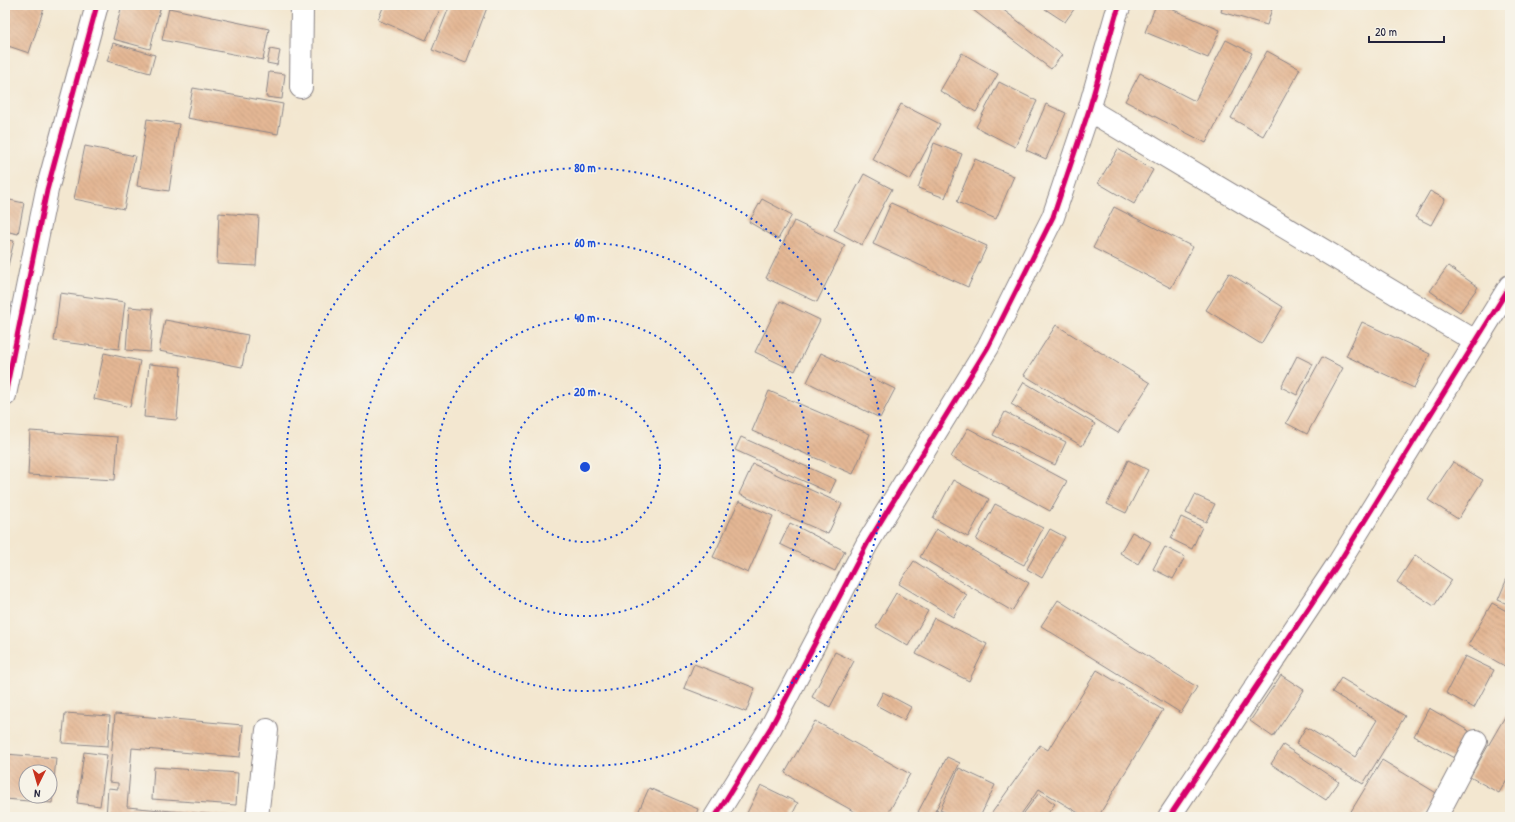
<svg xmlns="http://www.w3.org/2000/svg" width="1515" height="822" font-family="'Patrick Hand',sans-serif">
	<style>
		.building { fill: url(#building-back-hatch); fill-rule: evenodd }
		.lines { fill: none; stroke-linecap: round; stroke-linejoin: round }
		.minor-casing { stroke: #8a8486; stroke-width: 24 }
		.minor { stroke: #fff; stroke-width: 22 }
		.cycleway-casing { stroke: #f7f3e8; stroke-width: 8 }
		.cycleway { stroke: #d6006c; stroke-width: 5 }
		.ring { fill: none; stroke: #1d4ed8; stroke-width: 2; stroke-dasharray: 2 4 }
		.centre { fill: #1d4ed8; stroke: #f7f3e8; stroke-width: 2 }
		.ring-label { font-size: 12px; text-anchor: middle; font-weight: bold; fill: #1d4ed8; stroke: #f7f3e8; stroke-width: 3.5; stroke-linejoin: round; paint-order: stroke }
	</style>
	<defs>
		<pattern id="building-back-hatch" width="6" height="6" patternUnits="userSpaceOnUse"><rect width="6" height="6" fill="#e4b794"/><path d="M-1 5l2 2M0 0l6 6M5-1l2 2" fill="none" stroke="#c39d80"/></pattern>
	</defs>
	<rect width="100%" height="100%" fill="#f7f3e8"/>
	<filter id="ink" filterUnits="userSpaceOnUse"><feTurbulence type="fractalNoise" baseFrequency=".025" numOctaves="2"/><feDisplacementMap in="SourceGraphic" scale="8" xChannelSelector="R" yChannelSelector="G"/><feConvolveMatrix kernelMatrix="1 2 1 2 8 2 1 2 1" color-interpolation-filters="sRGB"/></filter>
	<filter id="wash" filterUnits="userSpaceOnUse"><feTurbulence type="fractalNoise" baseFrequency=".012" numOctaves="4" result="noise"/><feDisplacementMap in="SourceGraphic" scale="16" xChannelSelector="R" yChannelSelector="G"/><feGaussianBlur stdDeviation="0.9" result="paint"/><feColorMatrix in="noise" values="0 0 0 0 0 0 0 0 0 0 0 0 0 0 0 0 0 1.4 0 .05"/><feComposite in="paint" operator="in"/></filter>
	<g filter="url(#wash)">
		<rect width="100%" height="100%" fill="#f3e7d0"/>
		<g id="blocks">
			<g class="building">
				<path d="M5,5H45L29,53L5,45Z"/>
				<path d="M122,5H161L150,49L113,39Z"/>
				<path d="M384,5H442L426,40L378,20Z"/>
				<path d="M450,5H488L466,63L432,50Z"/>
				<path d="M977,5H997L1062,55L1051,69L973,10Z"/>
				<path d="M1039,5H1077L1065,22Z"/>
				<path d="M1156,5H1162L1220,30L1208,58L1145,32Z"/>
				<path d="M1223,5H1273L1267,25L1221,12Z"/>
				<path d="M169,8L269,29L263,60L162,40Z"/>
				<path d="M1226,40L1252,53L1206,143L1125,101L1140,73L1195,101Z"/>
				<path d="M113,43L155,55L150,73L107,61Z"/>
				<path d="M270,49L280,51L277,65L267,63Z"/>
				<path d="M1267,51L1300,69L1263,136L1231,118Z"/>
				<path d="M962,53L998,74L976,112L940,91Z"/>
				<path d="M269,72L285,74L282,99L266,97Z"/>
				<path d="M999,82L1037,101L1015,147L976,127Z"/>
				<path d="M193,88L283,104L278,134L187,118Z"/>
				<path d="M901,104L940,124L910,180L872,159Z"/>
				<path d="M1046,104L1066,113L1046,159L1026,150Z"/>
				<path d="M147,119L179,124L169,191L137,186Z"/>
				<path d="M934,143L962,154L945,198L918,188Z"/>
				<path d="M85,146L135,156L124,209L74,199Z"/>
				<path d="M1118,149L1153,170L1134,204L1098,183Z"/>
				<path d="M975,159L1014,176L996,219L957,202Z"/>
				<path d="M864,174L892,189L862,245L834,230Z"/>
				<path d="M1430,191L1445,199L1431,225L1415,217Z"/>
				<path d="M5,199L24,203L18,234L5,231Z"/>
				<path d="M762,199L792,215L778,239L749,222Z"/>
				<path d="M891,203L987,246L968,287L873,244Z"/>
				<path d="M1114,207L1193,247L1171,288L1093,248Z"/>
				<path d="M219,213L259,216L256,266L217,264Z"/>
				<path d="M794,221L845,245L817,302L766,278Z"/>
				<path d="M5,239L14,241L6,274H5Z"/>
				<path d="M1448,266L1478,287L1460,312L1430,291Z"/>
				<path d="M1229,273L1283,307L1261,344L1206,310Z"/>
				<path d="M60,293L125,302L119,349L54,341Z"/>
				<path d="M780,301L820,320L795,371L755,352Z"/>
				<path d="M129,307L153,309L150,352L126,350Z"/>
				<path d="M165,320L248,335L242,367L159,351Z"/>
				<path d="M1362,322L1430,354L1414,388L1346,356Z"/>
				<path d="M1056,325L1150,383L1118,433L1024,375Z"/>
				<path d="M104,353L140,361L130,407L94,399Z"/>
				<path d="M821,353L895,389L880,418L807,382Z"/>
				<path d="M1297,356L1313,364L1297,395L1281,387Z"/>
				<path d="M1322,357L1343,368L1307,434L1286,423Z"/>
				<path d="M149,364L181,367L177,420L144,417Z"/>
				<path d="M1024,382L1095,424L1082,446L1011,404Z"/>
				<path d="M769,391L870,434L853,474L752,431Z"/>
				<path d="M1005,412L1066,442L1055,465L993,435Z"/>
				<path d="M968,428L1067,481L1050,511L951,457Z"/>
				<path d="M30,431L118,437L115,480L28,475Z"/>
				<path d="M741,437L836,480L830,493L735,450Z"/>
				<path d="M1128,460L1148,470L1126,513L1107,504Z"/>
				<path d="M1453,462L1483,480L1458,519L1428,500Z"/>
				<path d="M753,464L842,504L828,534L739,494Z"/>
				<path d="M953,480L989,499L968,537L933,518Z"/>
				<path d="M1195,495L1215,504L1206,522L1186,513Z"/>
				<path d="M739,501L773,516L748,573L713,557Z"/>
				<path d="M995,504L1043,528L1024,565L976,540Z"/>
				<path d="M1181,517L1202,527L1192,549L1171,539Z"/>
				<path d="M790,523L845,551L835,571L780,544Z"/>
				<path d="M936,529L1029,583L1012,611L920,557Z"/>
				<path d="M1050,529L1065,537L1042,578L1027,569Z"/>
				<path d="M1132,532L1151,542L1138,564L1120,553Z"/>
				<path d="M1165,547L1185,557L1173,579L1153,569Z"/>
				<path d="M1415,555L1452,580L1434,606L1397,582Z"/>
				<path d="M914,561L967,595L953,617L899,584Z"/>
				<path d="M1508,576L1510,577V605L1498,600Z"/>
				<path d="M896,593L928,611L908,646L876,627Z"/>
				<path d="M1058,600L1197,687L1181,713L1041,626Z"/>
				<path d="M1492,603L1510,613V665L1508,668L1468,645Z"/>
				<path d="M934,618L987,644L969,681L916,654Z"/>
				<path d="M835,652L854,661L830,707L812,697Z"/>
				<path d="M1465,656L1494,670L1474,708L1446,693Z"/>
				<path d="M694,664L755,688L746,712L684,688Z"/>
				<path d="M1097,670L1163,710L1098,817H1085L1039,789L1019,817H989L1040,745L1048,750Z"/>
				<path d="M1281,675L1304,690L1273,737L1250,721Z"/>
				<path d="M1341,678L1405,716L1363,784L1296,744L1306,727L1355,757L1377,720L1332,692Z"/>
				<path d="M883,692L911,707L904,720L876,705Z"/>
				<path d="M1429,708L1469,731L1454,758L1414,736Z"/>
				<path d="M1510,708V774L1499,793L1470,777Z"/>
				<path d="M65,713L110,716L108,746L62,743Z"/>
				<path d="M115,714L243,725L240,757L132,748L127,807L228,816V817H106L108,788L118,789V783L109,782Z"/>
				<path d="M815,721L910,774L886,817H864L785,773Z"/>
				<path d="M1283,745L1339,782L1326,800L1271,764Z"/>
				<path d="M84,752L107,755L100,806L77,803Z"/>
				<path d="M5,754L56,758L52,803L5,799ZM26,772H50V796H26Z"/>
				<path d="M947,757L960,763L932,817H929L918,812Z"/>
				<path d="M1382,760L1438,794L1423,817H1357L1350,813Z"/>
				<path d="M154,767L238,773L236,805L152,799Z"/>
				<path d="M959,768L995,785L980,817H956L940,810Z"/>
				<path d="M761,785L798,803L791,817H745Z"/>
				<path d="M649,788L698,809L695,817H636Z"/>
				<path d="M1039,793L1055,804L1045,817H1021Z"/>
				<path d="M937,810L948,817H933Z"/>
			</g>
		</g>
	</g>
	<g filter="url(#ink)">
		<use href="#blocks" fill-opacity="0" stroke="#8a8486" stroke-width="1"/>
		<g class="lines">
			<g class="minor-casing">
				<g id="minor">
					<path d="M301,87L302,5"/>
					<path d="M1089,110L1475,341"/>
					<path d="M5,395L47,190L97,5"/>
					<path d="M257,817L267,730"/>
					<path d="M715,817L771,727L867,544L988,347L1053,217L1089,110L1116,15L1120,5"/>
					<path d="M1169,817L1338,564L1510,286"/>
					<path d="M1436,817L1476,741"/>
				</g>
			</g>
			<use href="#minor" class="minor"/>
			<g class="cycleway-casing">
				<g id="cycleway">
					<path d="M5,395L47,190L97,5"/>
					<path d="M715,817L771,727L867,544L988,347L1053,217L1089,110L1116,15L1120,5"/>
					<path d="M1169,817L1338,564L1510,286"/>
				</g>
			</g>
			<use href="#cycleway" class="cycleway"/>
		</g>
	</g>
	<g class="ring">
		<circle cx="585" cy="467" r="75"/>
		<circle cx="585" cy="467" r="149"/>
		<circle cx="585" cy="467" r="224"/>
		<circle cx="585" cy="467" r="299"/>
	</g>
	<circle cx="585" cy="467" r="6" class="centre"/>
	<g class="ring-label">
		<text x="585" y="172">80 m</text>
		<text x="585" y="247">60 m</text>
		<text x="585" y="322">40 m</text>
		<text x="585" y="396">20 m</text>
	</g>
	<rect width="1515" height="822" fill="none" stroke="#f7f3e8" stroke-width="20"/>
	<g transform="translate(38 784) rotate(185)"><circle r="19" fill="#f7f3e8" stroke="#a29fa3"/>
	<path d="M0-3L7 15L0 10L-7 15Z" fill="#c8321e"/>
	<text y="-6" font-size="11" font-weight="bold" text-anchor="middle" fill="#22223b">N</text>
	</g>
	<path d="M1369 36v6h75v-6" fill="none" stroke="#22223b" stroke-width="2"/>
	<text x="1375" y="36" font-size="12" fill="#22223b" stroke="#f7f3e8" stroke-width="3" paint-order="stroke">20 m</text>
</svg>
